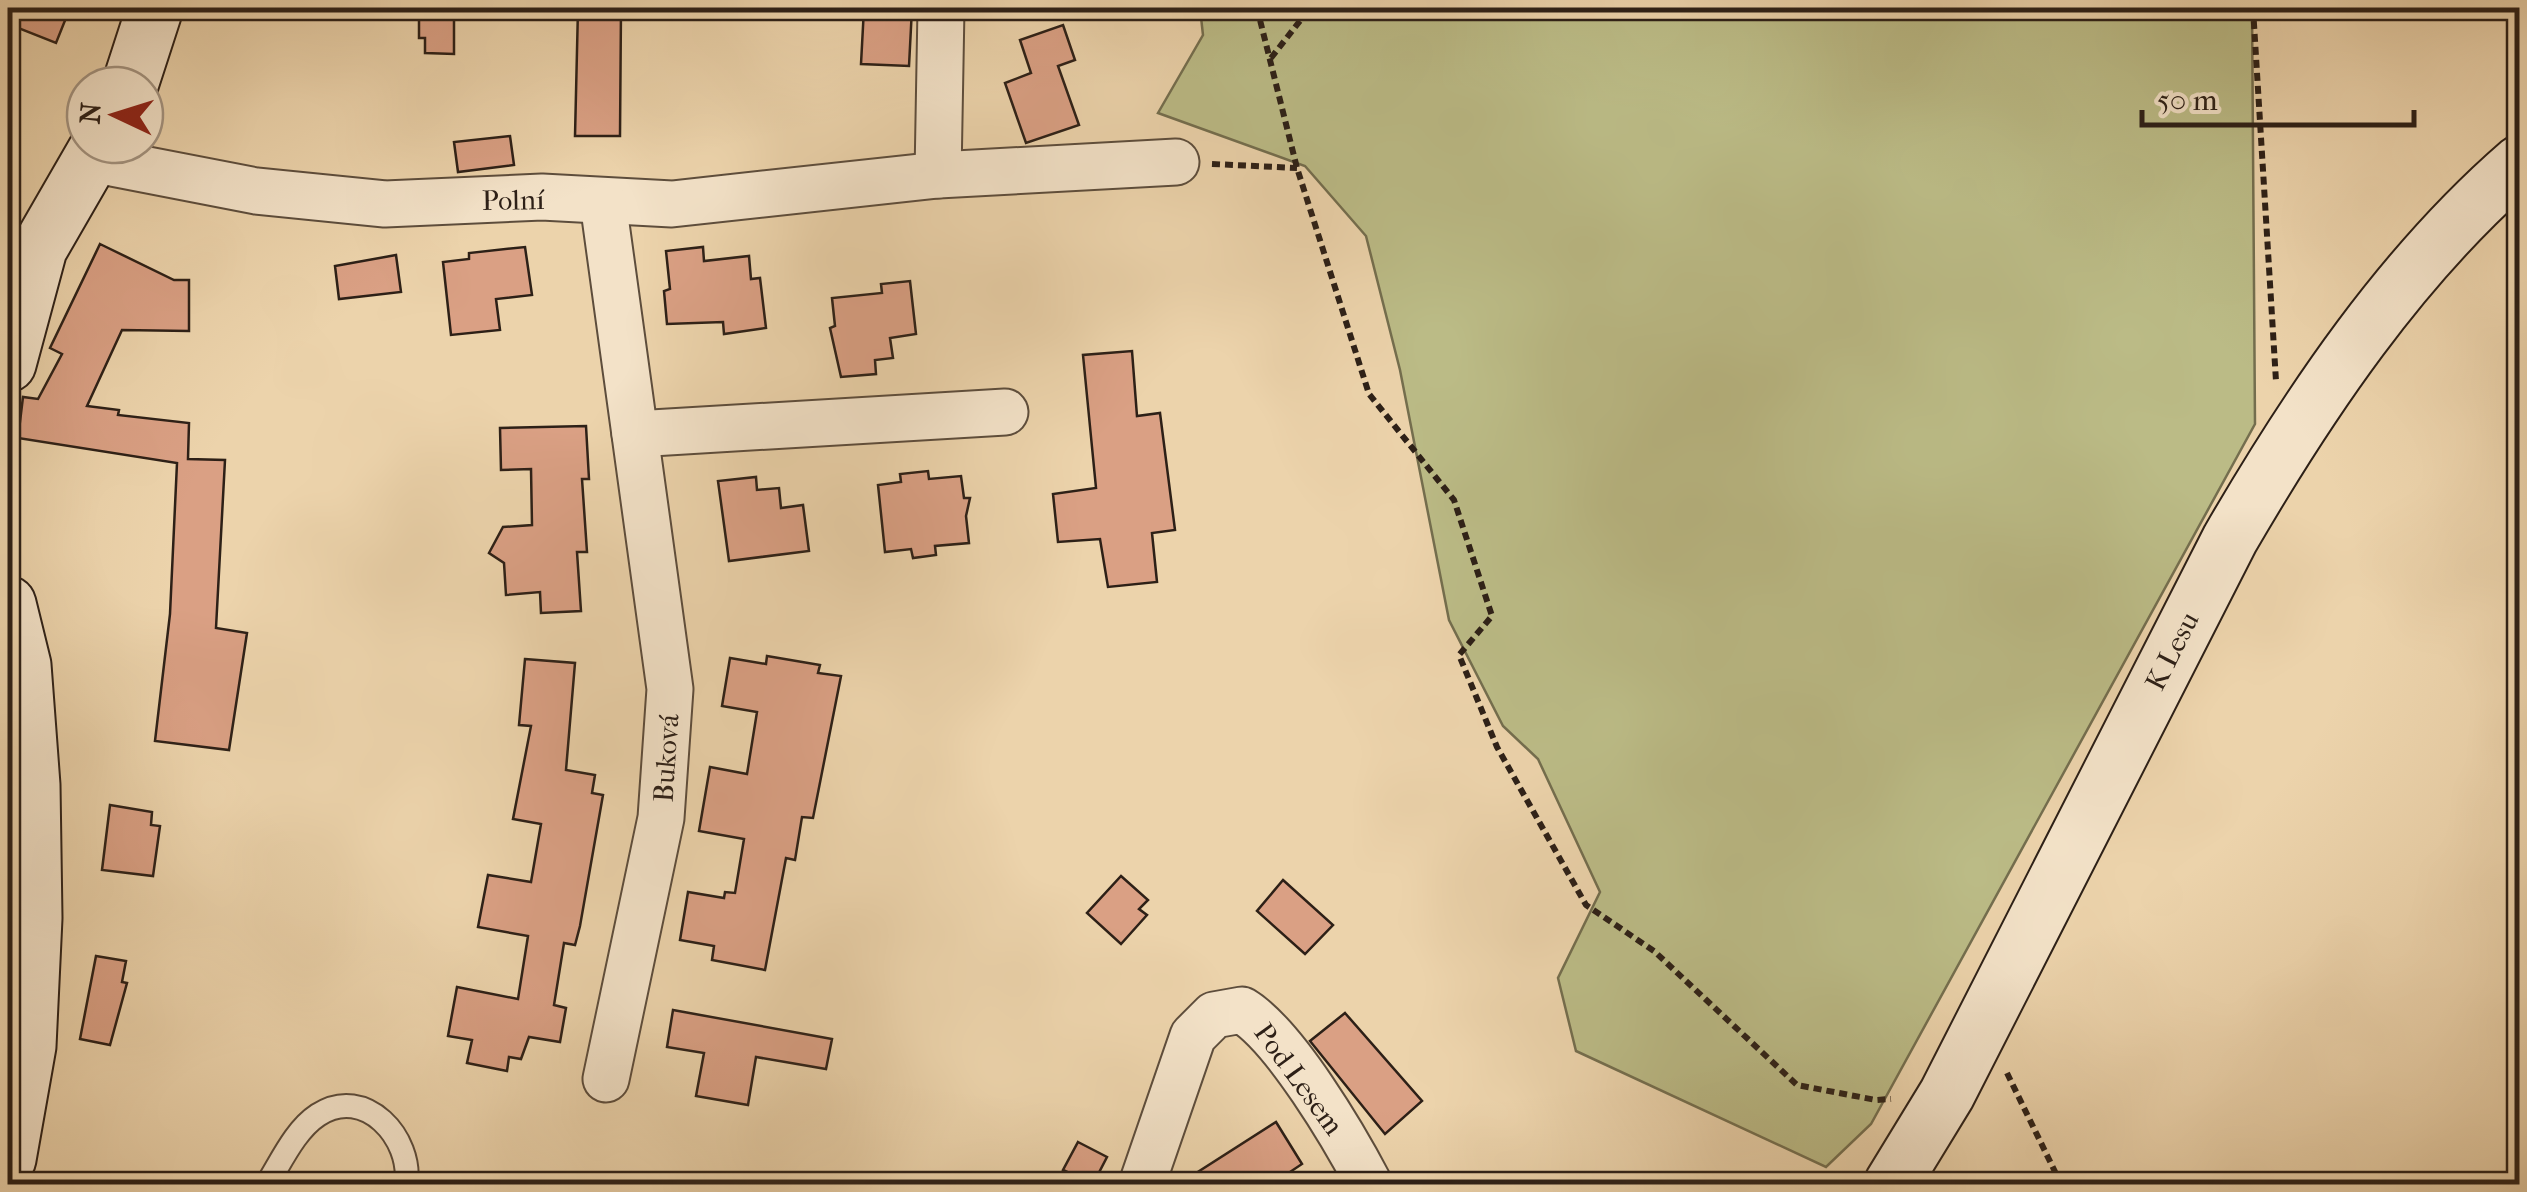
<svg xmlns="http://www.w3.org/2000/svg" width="2527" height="1192" font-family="'IM FELL French Canon',serif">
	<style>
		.green { fill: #bbbb86; stroke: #746e4e; stroke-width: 2.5 }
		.building { fill: #daa084; stroke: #2d2017; stroke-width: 2.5 }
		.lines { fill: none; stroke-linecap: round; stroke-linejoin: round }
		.lane-casing { stroke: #5d4d3c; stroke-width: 26 }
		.street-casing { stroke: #5d4d3c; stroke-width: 49 }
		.secondary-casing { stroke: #2d2017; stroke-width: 59 }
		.path { stroke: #2d2017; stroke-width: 6; stroke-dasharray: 8 5; stroke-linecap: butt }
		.lane { stroke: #f3e2c8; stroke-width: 22 }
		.street { stroke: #f3e2c8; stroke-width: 45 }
		.secondary { stroke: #f3e2c8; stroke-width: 55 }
		.labels { text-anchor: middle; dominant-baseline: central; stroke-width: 8; stroke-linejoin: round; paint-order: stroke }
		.street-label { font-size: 28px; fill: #2d2017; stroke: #f3e2c8 }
	</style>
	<rect width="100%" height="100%" fill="#ecd3ab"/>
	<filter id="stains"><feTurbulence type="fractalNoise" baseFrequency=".002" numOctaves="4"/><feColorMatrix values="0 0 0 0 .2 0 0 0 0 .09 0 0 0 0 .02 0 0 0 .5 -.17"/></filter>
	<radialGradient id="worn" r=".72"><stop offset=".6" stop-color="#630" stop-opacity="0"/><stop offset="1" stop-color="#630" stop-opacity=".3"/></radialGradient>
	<path class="green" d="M1200,8H2252L2255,424L1871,1124L1826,1167L1576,1051L1558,978L1600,892L1538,759L1503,726L1449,620L1400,370L1366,236L1305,166L1158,113L1203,35Z"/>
	<g class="building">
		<path d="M8,8H70L56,43L8,24Z"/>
		<path d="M419,8H454V54L425,53V38H419Z"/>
		<path d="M578,8H621L620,136H575Z"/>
		<path d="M864,8H912L909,66L861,64Z"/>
		<path d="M1063,25L1075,60L1058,66L1079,125L1026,143L1005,83L1031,73L1020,40Z"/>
		<path d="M510,136L514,165L458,172L454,142Z"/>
		<path d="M100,244L174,280H189V331L122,330L87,406L119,410L118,415L189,423L188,459L225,460L216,628L247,633L229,750L155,741L170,614L177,463L18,438L23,397L38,399L62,354L50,348Z"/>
		<path d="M525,247L532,295L496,299L500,330L451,335L443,262L469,259V253Z"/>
		<path d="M703,247L704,261L749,256L751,279L760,278L766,328L724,334L723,322L667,324L664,291L670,289L666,251Z"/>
		<path d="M396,255L401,292L339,299L335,266Z"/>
		<path d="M910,281L916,334L890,338L893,358L875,360L876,374L841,377L830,328L835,326L832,298L882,293L881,284Z"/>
		<path d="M1132,351L1137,416L1160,413L1175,530L1152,533L1157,582L1108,587L1100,539L1058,542L1053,494L1096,488L1083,355Z"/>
		<path d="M586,426L589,479H582L587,552H577L581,611L541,613L540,592L506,595L504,563L489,553L503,527L532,525L531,469L501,470L500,428Z"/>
		<path d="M928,471L929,479L961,476L964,498H970L966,516L969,543L935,546L936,555L913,558L911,549L885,552L878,485L901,482L900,474Z"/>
		<path d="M756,477L757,490L779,488L781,508L803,505L809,551L729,561L718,481Z"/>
		<path d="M767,656L820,665L818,673L841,676L813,818L802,817L795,860L786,858L765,970L712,960L714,946L680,940L688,892L724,898L725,892L735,893L744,839L699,831L710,767L747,774L757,712L722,706L730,658L766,664Z"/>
		<path d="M525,659L575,663L566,770L595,775L592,793L603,795L580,926L575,945L564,943L554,1005L566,1008L560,1042L529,1037L521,1059L509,1057L507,1071L467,1063L472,1040L448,1036L457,987L518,999L528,936L478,927L488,875L531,882L541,824L513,819L531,726L519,725Z"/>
		<path d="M110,805L152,812L151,825L160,826L153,876L102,870Z"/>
		<path d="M1121,876L1148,900L1139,909L1147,915L1121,944L1087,913Z"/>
		<path d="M1283,880L1333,925L1305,954L1257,911Z"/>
		<path d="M96,956L126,961L122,982L127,983L110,1045L80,1039Z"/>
		<path d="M673,1010L832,1039L826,1069L756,1057L748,1105L696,1096L704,1053L667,1047Z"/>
		<path d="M1345,1013L1422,1101L1385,1134L1310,1041Z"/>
		<path d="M1276,1122L1302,1164L1272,1184H1179Z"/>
		<path d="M1078,1142L1107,1157L1093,1184L1063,1170Z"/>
	</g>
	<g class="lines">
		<g class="lane-casing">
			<g id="lane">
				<path d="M8,1178L33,1184"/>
				<path d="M267,1184C281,1162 295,1130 318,1115C365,1084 413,1139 406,1184"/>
			</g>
		</g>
		<g class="street-casing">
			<g id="street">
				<path d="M91,159L256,191L385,204L542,197L672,204L938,175L1176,162"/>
				<path d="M938,175L941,8"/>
				<path d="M603,202L670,689L661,818L606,1079"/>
				<path d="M635,434L1005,412"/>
				<path d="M1142,1184L1193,1036L1214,1015L1242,1010C1285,1036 1345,1138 1369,1184"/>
			</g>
		</g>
		<g class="secondary-casing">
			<g id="secondary">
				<path d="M130,85L155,8"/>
				<path d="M8,364L39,249L99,145"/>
				<path d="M8,604L23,665L32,785L34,918L28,1046L8,1159"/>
				<path d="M1892,1184L1947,1094L2230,539C2309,403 2401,266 2520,163"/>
			</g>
		</g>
		<g class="path">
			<path d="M1257,8L1297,168L1369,394L1454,500L1492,616L1459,655L1497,747L1586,905L1654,951L1797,1085L1876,1100L1891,1099"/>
			<path d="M2253,8L2276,381"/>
			<path d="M1271,58L1310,8"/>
			<path d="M1212,164L1297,168"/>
			<path d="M2007,1073L2061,1184"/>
		</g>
		<use href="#lane" class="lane"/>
		<use href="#street" class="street"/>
		<use href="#secondary" class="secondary"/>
	</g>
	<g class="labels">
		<g class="street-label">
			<text transform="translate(513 200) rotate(-1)">Polní</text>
			<text transform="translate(2172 651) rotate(-63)">K Lesu</text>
			<text transform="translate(666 758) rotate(-86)">Buková</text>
			<text transform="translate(1299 1079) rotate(54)">Pod Lesem</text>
		</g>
	</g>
	<rect width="2527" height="1192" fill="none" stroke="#ecd3ab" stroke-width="40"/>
	<rect x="10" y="10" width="2507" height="1172" fill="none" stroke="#2d2017" stroke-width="5"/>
	<rect x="20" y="20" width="2487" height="1152" fill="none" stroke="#2d2017" stroke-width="2.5"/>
	<g transform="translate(115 115) rotate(274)"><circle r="48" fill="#f3e2c8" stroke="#a49481" stroke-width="2.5"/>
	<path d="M0-8L18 38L0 25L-18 38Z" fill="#8f2418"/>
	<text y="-15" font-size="28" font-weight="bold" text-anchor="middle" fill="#2d2017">N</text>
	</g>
	<path d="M2142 110v15h272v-15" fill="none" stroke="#2d2017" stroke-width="5"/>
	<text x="2157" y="110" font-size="30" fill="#2d2017" stroke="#f3e2c8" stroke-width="8" paint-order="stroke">50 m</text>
	<rect width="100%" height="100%" filter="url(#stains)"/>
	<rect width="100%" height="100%" fill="url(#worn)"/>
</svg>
